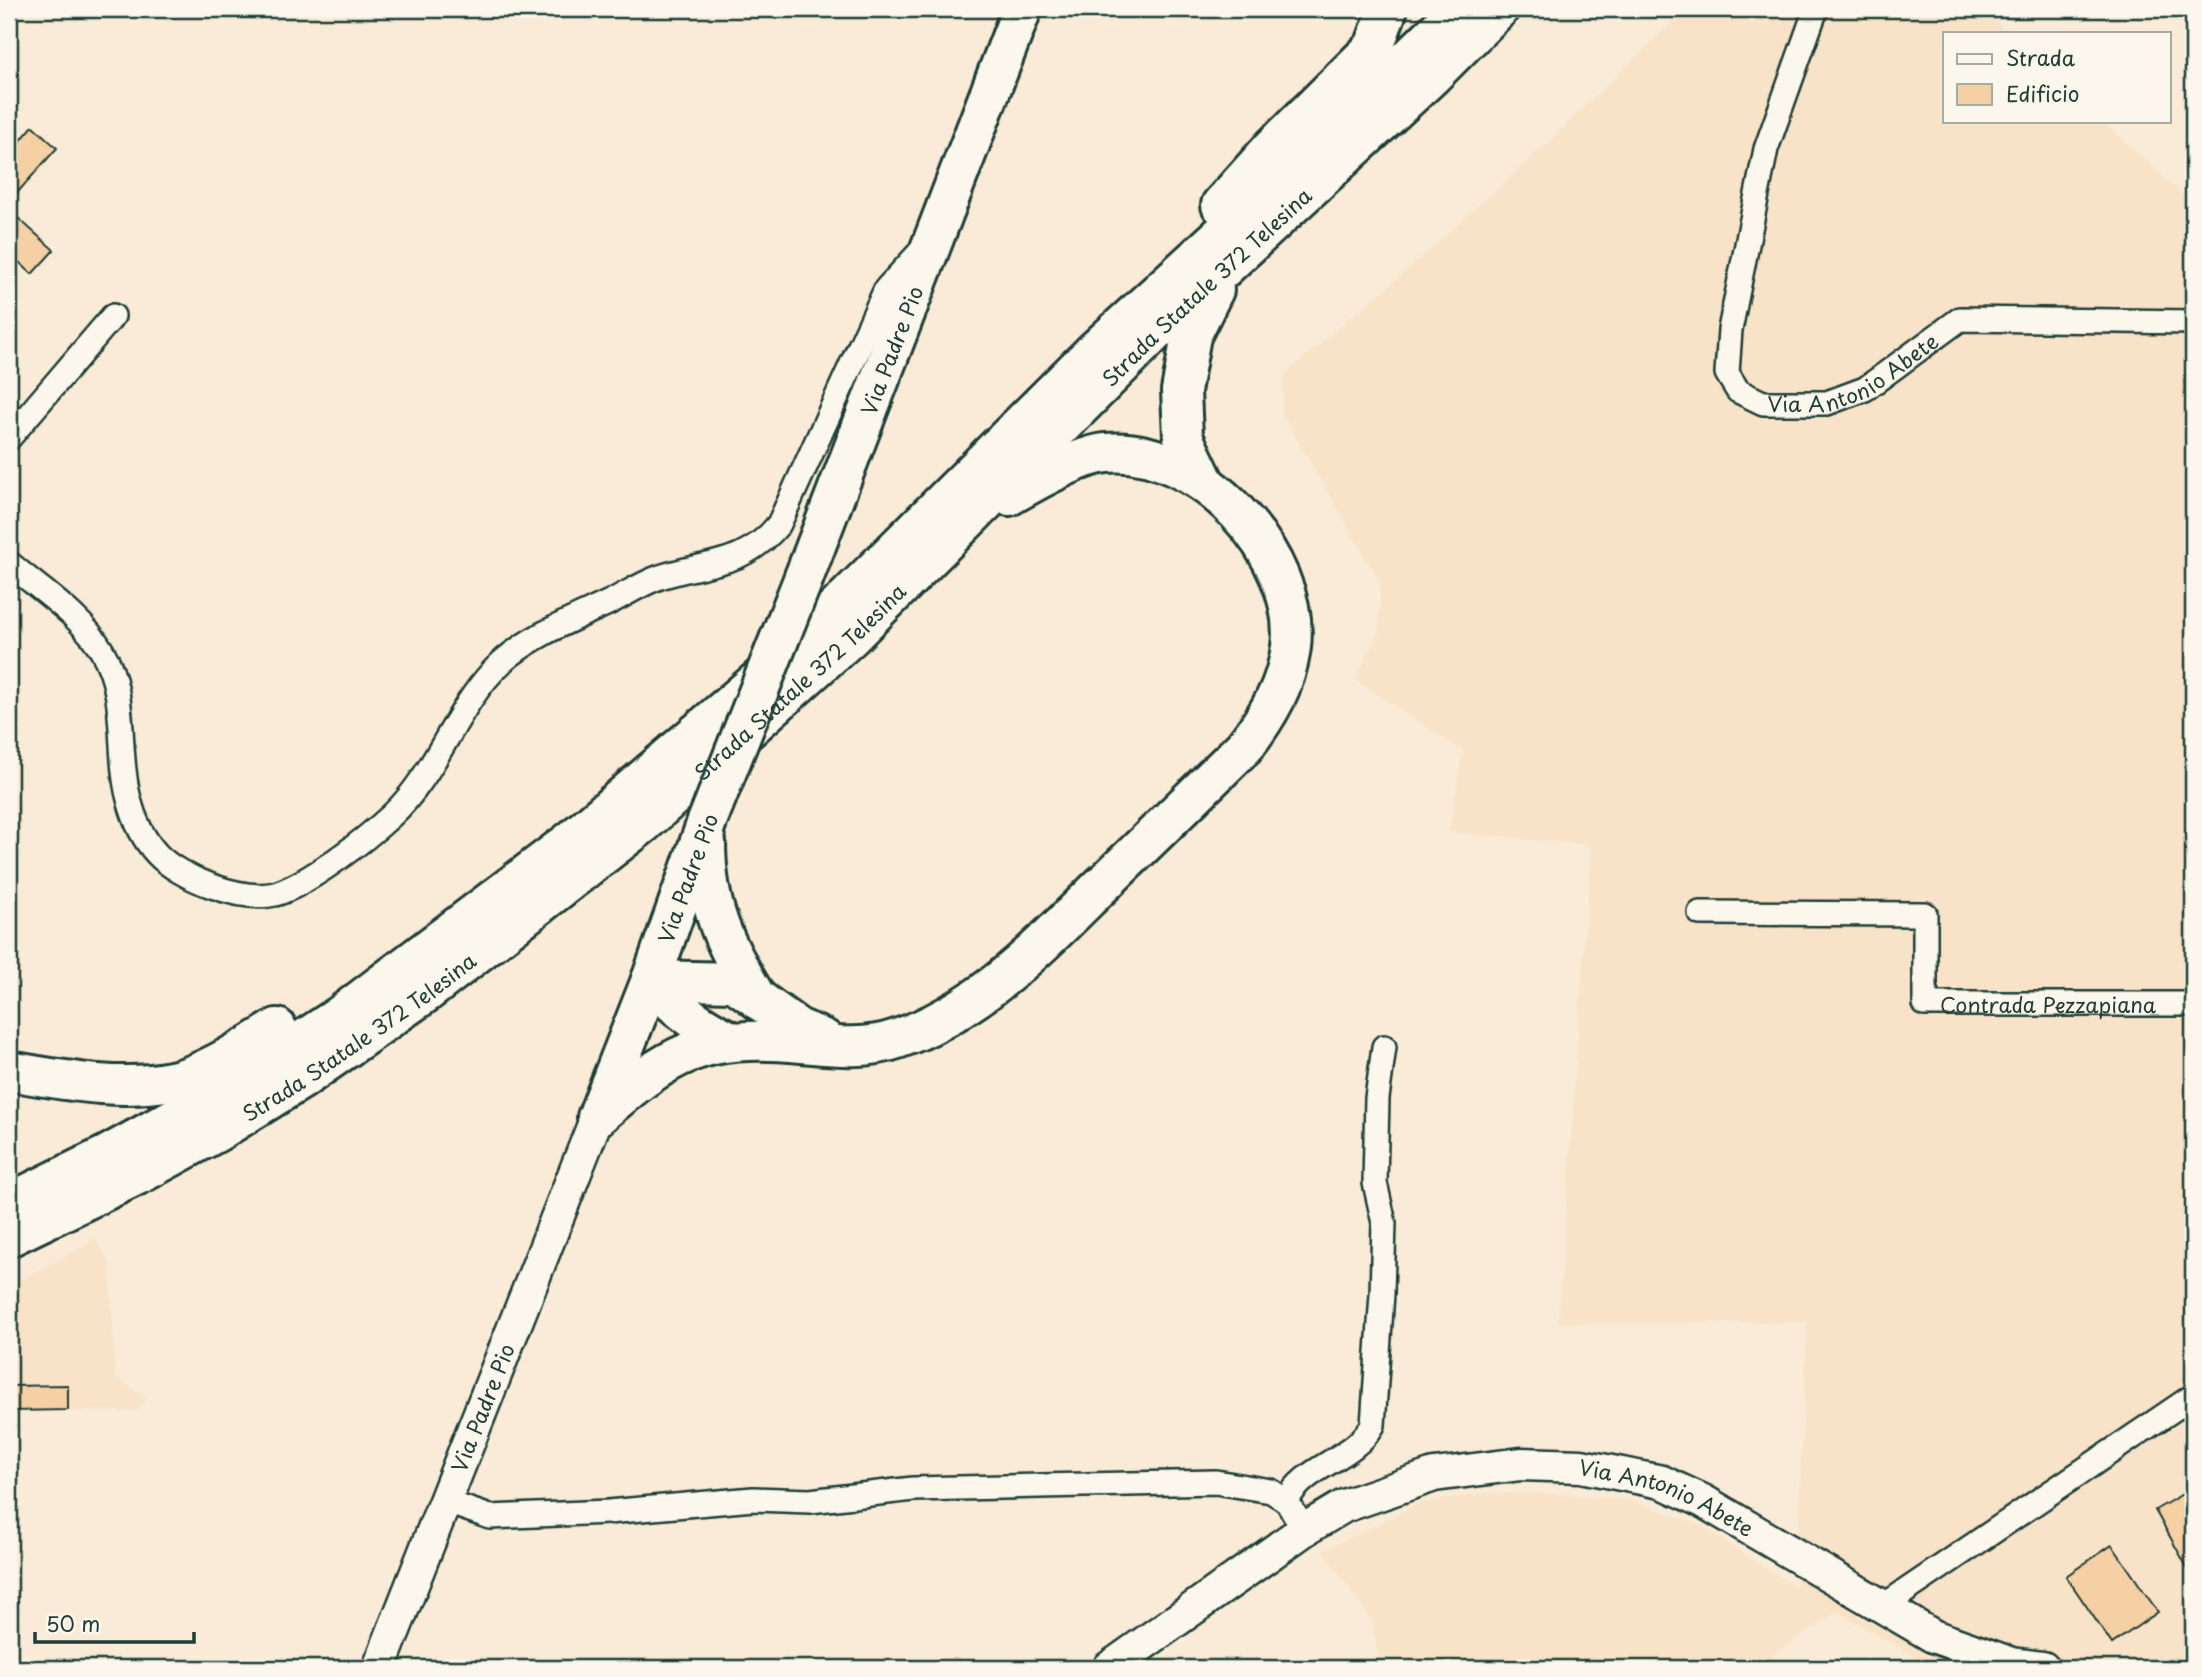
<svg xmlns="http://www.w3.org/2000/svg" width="2202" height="1677" font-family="'Playpen Sans',sans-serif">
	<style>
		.built { fill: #f8e3c8 }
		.building { fill: #f5d0a5; stroke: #1f3d34; stroke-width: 2 }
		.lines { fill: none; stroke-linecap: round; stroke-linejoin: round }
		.street-casing { stroke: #1f3d34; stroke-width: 28 }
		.secondary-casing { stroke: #1f3d34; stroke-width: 37 }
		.highway-casing { stroke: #1f3d34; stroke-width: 44 }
		.street { stroke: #fbf7ec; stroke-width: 23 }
		.secondary { stroke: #fbf7ec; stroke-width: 32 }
		.highway { stroke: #fbf7ec; stroke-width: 38 }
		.highway-bridge-casing { stroke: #1f3d34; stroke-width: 44; stroke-linecap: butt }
		.highway-bridge { stroke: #fbf7ec; stroke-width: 38 }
		.labels { text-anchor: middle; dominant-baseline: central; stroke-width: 5; stroke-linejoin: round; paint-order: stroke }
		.street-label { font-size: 21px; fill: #1f3d34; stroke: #fbf7ec }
	</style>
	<rect width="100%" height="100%" fill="#f9ebd7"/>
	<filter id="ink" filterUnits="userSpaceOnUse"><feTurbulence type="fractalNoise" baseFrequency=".0143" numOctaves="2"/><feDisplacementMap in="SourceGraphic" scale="14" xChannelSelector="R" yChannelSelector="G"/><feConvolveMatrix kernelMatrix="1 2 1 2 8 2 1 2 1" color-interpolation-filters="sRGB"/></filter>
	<g filter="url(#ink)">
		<g class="built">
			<path d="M1686,9H1982L2008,33H1945V121H2103L2193,204V1659L2186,1658L2184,1668H1928V1664L1837,1612L1753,1668H1380L1373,1623L1323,1551L1420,1503L1484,1493L1557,1494L1631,1500L1700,1525L1796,1588L1807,1322L1558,1323L1591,845L1449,832L1463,751L1355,680L1379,631L1380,582L1281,412L1285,373L1404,273L1530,159Z"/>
			<path d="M96,1239L110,1263L115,1376L147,1399L136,1411H9V1286Z"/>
		</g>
		<g class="building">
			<path d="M33,126L57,148L9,202V154Z"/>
			<path d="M9,210L54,250L32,274L9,253Z"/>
			<path d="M68,1385V1410L9,1411V1386Z"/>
			<path d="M2193,1488V1578L2155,1510Z"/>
			<path d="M2112,1545L2158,1612L2112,1644L2066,1576Z"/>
		</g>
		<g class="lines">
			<g class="street-casing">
				<g id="street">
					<path id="s1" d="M1816,9L1766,149L1730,330L1727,373L1738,391L1763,403H1827L1865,389L1960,319L2193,322"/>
					<path d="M9,438L113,316"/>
					<path d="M9,563C39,589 82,616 102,651C129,696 116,752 129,799C134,819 143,839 157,854C179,878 242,902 275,894C307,885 366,839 391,816C438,773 455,705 502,662C532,635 574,619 610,602C626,594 643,583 660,577C709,561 744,567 779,524L886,289L920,252"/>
					<path id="s2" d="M1700,913L1925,914V1004H2193"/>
					<path d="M444,1501L490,1517L608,1512L753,1499L810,1501L913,1489L1216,1482L1271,1491L1287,1501L1304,1530"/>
					<path d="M1287,1501C1303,1466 1353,1460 1373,1425L1382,1294L1384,1223L1375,1183L1377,1098L1384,1047"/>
					<path d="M1882,1607L2193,1396"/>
				</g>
			</g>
			<g class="secondary-casing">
				<g id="secondary">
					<path id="s3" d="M379,1668L597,1117"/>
					<path id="s4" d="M1109,1668L1304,1530L1344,1506L1434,1475L1521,1464L1581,1466L1662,1482L1703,1501L1933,1636L2012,1664L2043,1668"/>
				</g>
			</g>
			<g class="highway-casing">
				<g id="highway">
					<path d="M1221,205L1272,148L1374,47L1388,9"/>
					<path d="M1205,483L1183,437L1181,391L1191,336L1214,290"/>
					<path id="s5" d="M804,577L1022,9"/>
					<path d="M706,842C706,907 724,945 758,1000"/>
					<path d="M651,980L734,982L798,1028L824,1039"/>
					<path d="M651,980C673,1007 698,1025 729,1040"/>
					<path d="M9,1071C64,1080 120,1092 176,1080C203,1074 253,1044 277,1028"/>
					<path d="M599,1112L651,980L706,824"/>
					<path d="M597,1117C671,1052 701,1034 802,1043C834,1046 866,1050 897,1039C979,1011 1039,947 1099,888C1148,841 1196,794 1244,747C1268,716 1286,686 1291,647C1302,556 1198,444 1106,453C1078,456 1033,482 1009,496"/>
					<path d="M9,1203L107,1155L237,1083L338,1017L573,839L798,646L1094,351L1331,134L1459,9"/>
					<path id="s6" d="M9,1237L140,1174L217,1132L304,1078L426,993L643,824L851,637L1156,331L1432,76L1499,9"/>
				</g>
			</g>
			<use href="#street" class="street"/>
			<use href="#secondary" class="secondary"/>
			<use href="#highway" class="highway"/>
			<g class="highway-bridge-casing">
				<path id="highway-bridge" d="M706,824L804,577"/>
			</g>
			<use href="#highway-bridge" class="highway-bridge"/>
		</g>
	</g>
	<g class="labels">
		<g class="street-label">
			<text stroke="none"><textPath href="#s6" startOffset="1538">Strada Statale 372 Telesina</textPath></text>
			<text stroke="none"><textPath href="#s5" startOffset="243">Via Padre Pio</textPath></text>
			<text stroke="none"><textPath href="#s1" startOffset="523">Via Antonio Abete</textPath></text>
			<text stroke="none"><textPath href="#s6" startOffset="971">Strada Statale 372 Telesina</textPath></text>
			<text transform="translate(687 878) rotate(-70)">Via Padre Pio</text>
			<text stroke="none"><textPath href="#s2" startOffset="438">Contrada Pezzapiana</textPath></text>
			<text stroke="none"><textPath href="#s6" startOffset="404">Strada Statale 372 Telesina</textPath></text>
			<text stroke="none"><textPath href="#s3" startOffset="280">Via Padre Pio</textPath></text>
			<text stroke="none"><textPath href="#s4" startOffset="620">Via Antonio Abete</textPath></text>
		</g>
	</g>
	<rect width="2202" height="1677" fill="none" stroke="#fbf7ec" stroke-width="35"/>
	<rect x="18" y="18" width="2167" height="1642" fill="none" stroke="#1f3d34" stroke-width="2.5" filter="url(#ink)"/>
	<rect x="1943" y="32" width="228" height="91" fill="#fbf7ec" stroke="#a3ada2" stroke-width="2"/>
	<rect x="1957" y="54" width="35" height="10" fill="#fbf7ec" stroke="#a3ada2" stroke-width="2"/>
	<text x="2006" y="66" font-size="21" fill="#1f3d34">Strada</text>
	<rect x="1957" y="84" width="35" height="21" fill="#f5d0a5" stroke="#a3ada2" stroke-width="2"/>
	<text x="2006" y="102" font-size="21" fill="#1f3d34">Edificio</text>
	<path d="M35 1632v10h159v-10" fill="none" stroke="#1f3d34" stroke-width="3.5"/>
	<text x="46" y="1632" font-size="21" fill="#1f3d34" stroke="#fbf7ec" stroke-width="5" paint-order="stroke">50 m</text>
</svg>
